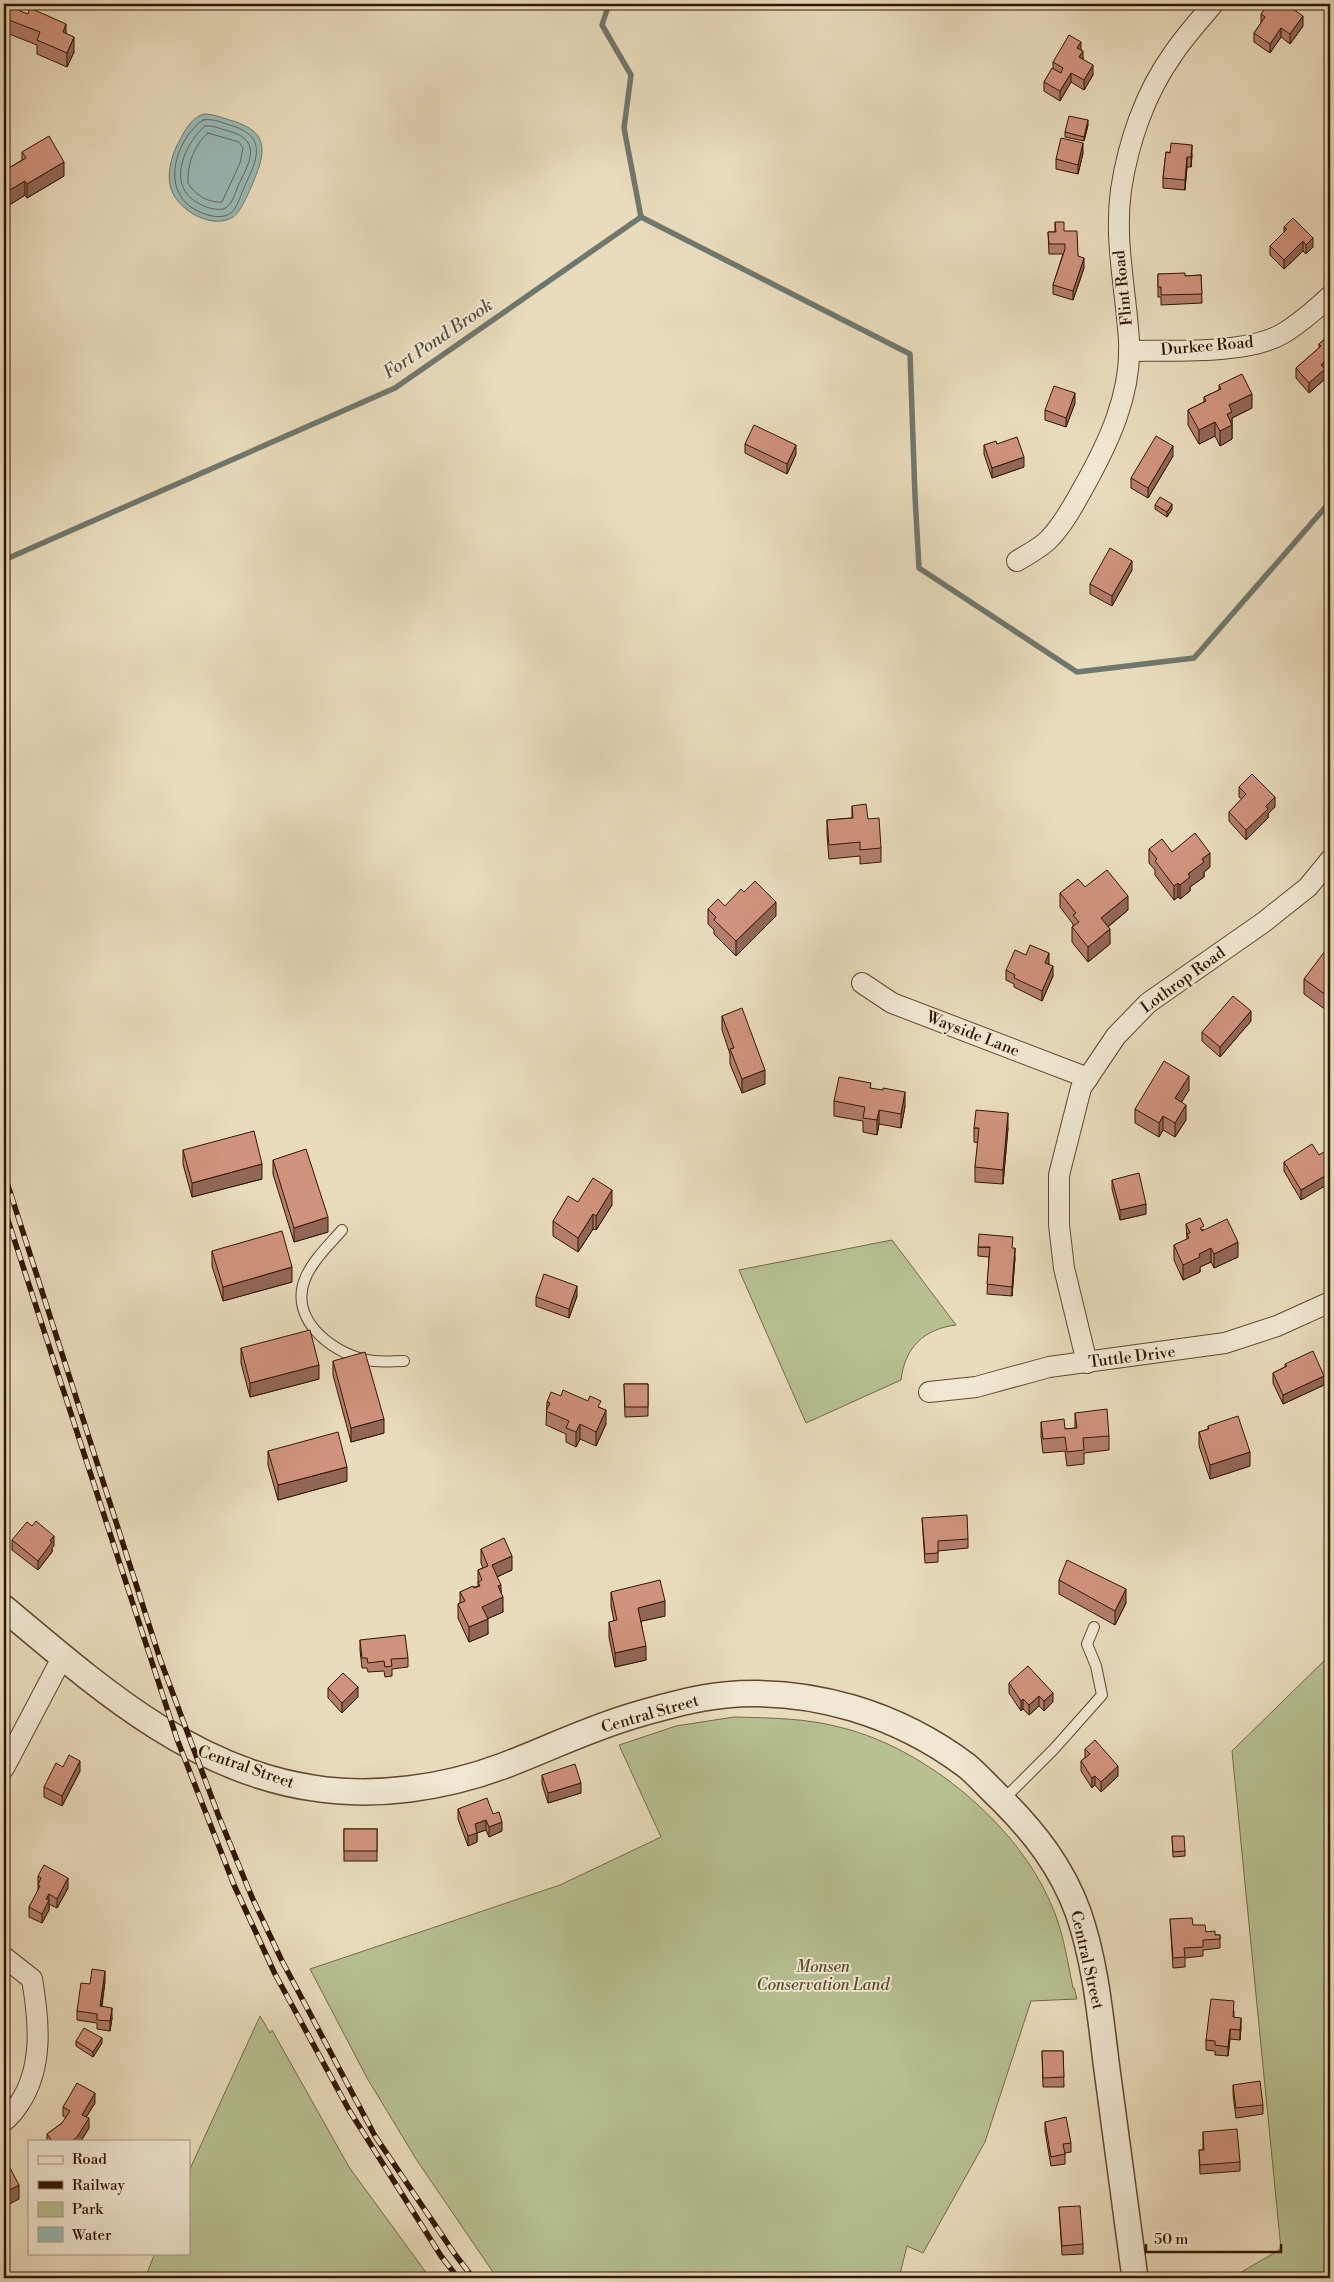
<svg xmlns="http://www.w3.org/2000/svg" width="1334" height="2282" font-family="'Libre Bodoni',serif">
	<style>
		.green { fill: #b6c091; stroke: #746b48 }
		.water { fill: #98bab5; stroke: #6f786d }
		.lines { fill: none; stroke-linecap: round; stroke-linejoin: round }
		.shore { stroke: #65685a; stroke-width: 1 }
		.stream { stroke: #6f786d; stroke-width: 5.5 }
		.service-casing { stroke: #60482f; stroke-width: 12 }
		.minor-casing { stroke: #60482f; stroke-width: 22 }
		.tertiary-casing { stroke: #60482f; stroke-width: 28 }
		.service { stroke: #f1e8d3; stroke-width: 10 }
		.minor { stroke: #f1e8d3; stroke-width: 20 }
		.tertiary { stroke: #f1e8d3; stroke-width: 25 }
		.rail-casing { stroke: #321600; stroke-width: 5.5 }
		.rail { stroke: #f1e8d3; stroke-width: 4; stroke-dasharray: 11; stroke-linecap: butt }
		.wall { fill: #b37e6c; stroke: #321600 }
		.shaded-wall { fill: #926758; stroke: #321600 }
		.building { fill: #d0937d; stroke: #321600 }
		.labels { text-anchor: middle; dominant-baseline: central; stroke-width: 4; stroke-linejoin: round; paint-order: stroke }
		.street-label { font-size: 16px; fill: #321600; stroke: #f1e8d3 }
		.park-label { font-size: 16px; font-style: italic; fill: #5a492c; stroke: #f1e8d3 }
		.water-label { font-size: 18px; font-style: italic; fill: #564f3f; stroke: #f1e8d3 }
	</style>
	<rect width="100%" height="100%" fill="#e9dcbc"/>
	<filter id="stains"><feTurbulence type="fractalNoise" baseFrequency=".004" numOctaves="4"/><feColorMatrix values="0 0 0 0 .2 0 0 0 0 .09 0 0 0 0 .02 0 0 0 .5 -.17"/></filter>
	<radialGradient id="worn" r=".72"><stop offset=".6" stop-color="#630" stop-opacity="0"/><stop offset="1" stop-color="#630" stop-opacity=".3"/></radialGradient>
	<g class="green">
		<path d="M892,1240L956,1325C924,1329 905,1347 901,1380L806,1423L739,1270Z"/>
		<path d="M1330,1655V2278H1240L1238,2274L1281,2249L1232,1751Z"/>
		<path d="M734,1717C771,1718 807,1718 843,1728C926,1749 1017,1824 1051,1904C1063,1930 1067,1959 1073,1988H1074L1077,1999L1031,2001L985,2142L923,2253L907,2246L899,2278H497L416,2159L367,2078L310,1969L560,1885L661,1837L619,1745L676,1726Z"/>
		<path d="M260,2016L270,2033L272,2030L349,2167L430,2278H145L155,2253H189V2171Z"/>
	</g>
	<path class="water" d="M204,114C214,114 222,118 230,120C256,128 268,138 259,167C255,178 242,212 233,217C211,231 174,208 170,185C167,170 173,151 181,138C186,128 193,117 204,114Z"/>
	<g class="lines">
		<g class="shore">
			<path d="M203,120C213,118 223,123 233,126C270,138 255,163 243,190C240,197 237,208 231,213C220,221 201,214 191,207C161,186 177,138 203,120Z"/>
			<path d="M205,126C214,125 223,130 232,132C263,142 248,165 238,186C235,194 232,205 224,209C214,210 206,208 198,203C166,186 184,144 205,126Z"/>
			<path d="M208,133L239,142L243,148L240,163L222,202C208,203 195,195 188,183C187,165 194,145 208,133Z"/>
		</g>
		<g class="stream">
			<path d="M641,217L910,354L915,496L919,568L1077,672L1194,658L1330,502"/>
			<path d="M4,560L395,388L641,217L624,128L631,75L602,25L609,4"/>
		</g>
		<g class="service-casing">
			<g id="service">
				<path d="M342,1230C329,1245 312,1261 305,1279C288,1321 336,1357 374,1361C384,1362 394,1361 404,1361"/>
				<path d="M1003,1800L1054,1749L1102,1695L1096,1666L1087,1644L1094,1627"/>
			</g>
		</g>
		<g class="minor-casing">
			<g id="minor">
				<path d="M1129,351C1171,350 1245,355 1282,334C1299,324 1316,309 1330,296"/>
				<path d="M1017,561C1028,554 1043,547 1051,537C1064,523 1073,506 1082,490C1108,444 1132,394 1129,341C1126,290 1114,241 1121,190C1128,143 1145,93 1173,54C1185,36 1200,20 1213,4"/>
				<path d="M862,983L892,1003L1088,1078"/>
				<path d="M1087,1363L1064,1268L1059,1225V1175L1081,1088L1116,1036L1148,1003L1264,922L1308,887L1330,860"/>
				<path d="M929,1392L976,1387L1049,1367L1225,1343L1277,1326L1330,1302"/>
				<path d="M4,1768L63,1656"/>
				<path d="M4,1957L32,1979C39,2020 44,2067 19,2104C14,2111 11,2116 4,2121"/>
			</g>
		</g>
		<g class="tertiary-casing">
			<path id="tertiary" d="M4,1608C95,1684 190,1770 313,1788C375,1798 444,1788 503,1766C548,1749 592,1727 639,1714C667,1706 695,1698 725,1695C811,1687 898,1714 967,1766C979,1776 990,1789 1002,1800C1035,1833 1062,1868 1078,1912C1095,1960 1100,2013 1106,2062C1116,2134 1126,2206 1135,2278"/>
		</g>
		<use href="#service" class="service"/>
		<use href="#minor" class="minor"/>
		<use href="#tertiary" class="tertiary"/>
		<g class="rail-casing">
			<g id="rail">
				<path d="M4,1173L160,1659L219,1817L251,1895L281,1959L375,2136L454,2253L473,2278"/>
				<path d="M4,1208L177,1739L234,1885L275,1974L349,2110L441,2256L458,2278"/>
			</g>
		</g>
		<use href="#rail" class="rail"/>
	</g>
	<g class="wall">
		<path d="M4,4L22,12L66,34L74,52L67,67L37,54V45L4,32Z"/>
		<path d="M1261,14L1303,26L1290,44L1281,37L1270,53L1254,42V33L1261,23Z"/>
		<path d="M1081,49L1083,59L1093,75L1084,90L1071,82L1060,101L1044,91V82L1053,68V62Z"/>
		<path d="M1088,125L1084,141L1065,137V132Z"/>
		<path d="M22,152L64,176L27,198L25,195L8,206L4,198V171L22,160Z"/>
		<path d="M1166,152L1192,155L1191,167H1187L1185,190L1163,188V178Z"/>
		<path d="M1083,153L1078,174L1056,169V159Z"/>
		<path d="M1055,222L1064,231L1078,256L1084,268L1073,300L1053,294V285L1063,254H1049L1048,232H1055Z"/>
		<path d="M1284,227L1313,247L1306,254L1303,251L1284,269L1270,255V246L1284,232Z"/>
		<path d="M1158,274L1185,276L1201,275L1202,303L1161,305V297H1158Z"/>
		<path d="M1330,334L1325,372V379L1309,393L1296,378V368L1319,348V344Z"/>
		<path d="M1219,385L1252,408L1232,418V439L1220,446L1215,436L1199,444L1188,425V410L1204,402V397L1219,390Z"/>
		<path d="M1075,403L1066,427L1045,420V410Z"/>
		<path d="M745,444L796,454L787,474L745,453Z"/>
		<path d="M997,444L1024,467L992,478L984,454V445Z"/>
		<path d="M1173,456L1148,498L1131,488V478Z"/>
		<path d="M1155,505L1172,509L1167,517L1155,509Z"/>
		<path d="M1132,570L1112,606L1090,594V584Z"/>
		<path d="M1239,787L1275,807L1268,814V818L1246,840L1229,821V812L1242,799L1239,797Z"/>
		<path d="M852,806L868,819L881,848V862L860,864V856L829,859L827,835V820L852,818Z"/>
		<path d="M1149,849L1172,852L1210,867L1204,872V877L1190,887V891L1180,899L1178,897L1174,900L1155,875V870L1149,863Z"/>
		<path d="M1085,887L1128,910L1108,927L1110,944L1088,962L1072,942V927L1073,926V924L1060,907V893Z"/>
		<path d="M744,892L776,916L736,956L714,934V930L708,924V909L725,906Z"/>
		<path d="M1330,948V1013L1304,994V979L1328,952Z"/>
		<path d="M1026,955L1049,963V964L1053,976L1042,1001L1014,987V984L1006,980V970Z"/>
		<path d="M722,1016L765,1084L742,1093L730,1064V1054L722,1030Z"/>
		<path d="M1251,1021L1220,1057L1202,1041V1032Z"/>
		<path d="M871,1088L905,1106L901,1128L879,1124L877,1135L863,1132V1121L834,1116V1101Z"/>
		<path d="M1189,1090L1181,1102L1186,1120L1175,1137L1163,1130L1159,1137L1135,1123V1109Z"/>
		<path d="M974,1128H1008L1003,1184L975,1182V1167L978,1143L974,1142Z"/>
		<path d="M183,1150L262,1179L192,1197L183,1164Z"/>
		<path d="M1319,1155L1301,1200L1284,1171V1162Z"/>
		<path d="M273,1160L328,1232L294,1242L273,1174Z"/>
		<path d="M1112,1180L1146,1214L1120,1220L1112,1189Z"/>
		<path d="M578,1202L612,1205L596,1230L593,1229L578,1252L553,1236V1221Z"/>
		<path d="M1186,1224L1204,1230L1238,1257L1214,1268L1211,1262L1200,1267V1272L1183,1280L1174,1260V1245L1187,1240Z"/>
		<path d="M978,1247L1012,1248L1015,1258L1012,1296L987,1294L989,1257L978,1256Z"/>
		<path d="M212,1251L292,1282L223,1301L212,1266Z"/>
		<path d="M577,1296L569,1318L536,1306V1297Z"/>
		<path d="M241,1348L319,1379L250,1397L241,1363Z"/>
		<path d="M333,1361L384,1433L351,1442L333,1375Z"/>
		<path d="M1285,1364L1324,1385L1283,1404L1273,1383V1373L1285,1367Z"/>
		<path d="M624,1384H648V1416L625,1417Z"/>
		<path d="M561,1396L601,1408L606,1424L596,1446L580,1439L576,1447L566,1442V1434L546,1425L547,1402Z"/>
		<path d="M1075,1413L1109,1436V1450L1084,1453V1464L1067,1466L1065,1451L1043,1453L1041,1436V1422L1065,1429L1075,1428Z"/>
		<path d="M1208,1426L1250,1466L1210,1479L1199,1446V1432L1208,1429Z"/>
		<path d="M268,1451L347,1481L278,1500L268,1465Z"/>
		<path d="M922,1518L968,1539V1548L938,1551V1562L925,1563Z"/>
		<path d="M12,1540L54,1546L52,1548V1552L38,1570L12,1550Z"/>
		<path d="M481,1549L512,1570L497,1577L501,1591L503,1612L487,1619L488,1634L469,1642L458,1618V1604L460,1603V1592L478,1586V1570L483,1568L481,1563Z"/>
		<path d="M1059,1580L1126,1603L1115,1625L1059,1594Z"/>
		<path d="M611,1592L665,1616L641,1621L646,1660L615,1667L609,1637V1622L614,1621L611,1606Z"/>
		<path d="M360,1640L408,1658V1667L392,1669V1676L385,1677L384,1671L368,1672L367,1668H362L360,1650Z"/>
		<path d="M1009,1683L1053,1702L1044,1711L1039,1706L1029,1715L1023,1709L1021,1711L1009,1693Z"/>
		<path d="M328,1688L358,1697L342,1713L328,1698Z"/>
		<path d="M1085,1749L1118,1776L1101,1792L1095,1785L1092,1788L1081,1771V1761L1085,1758Z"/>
		<path d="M63,1767L80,1771L62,1806L44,1797V1787Z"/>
		<path d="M542,1775L581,1793L548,1803L542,1784Z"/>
		<path d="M458,1809L493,1814L502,1831L489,1837L486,1830L477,1833V1842L468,1846L458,1819Z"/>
		<rect x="344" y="1829" width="33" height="32"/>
		<path d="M1172,1836L1185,1851V1856L1173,1857Z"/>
		<path d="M38,1876L68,1888L57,1908L49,1904V1910L42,1923L29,1917V1907L38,1891Z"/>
		<path d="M1170,1919L1193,1925L1206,1932L1215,1935H1220V1948L1203,1950V1956L1185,1958V1967L1173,1968Z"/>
		<path d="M105,1981L102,2007L112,2018L110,2031L97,2029V2023L77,2020V2011L90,1984Z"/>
		<path d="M1234,2011V2017L1241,2027L1240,2040L1230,2039L1228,2056L1215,2055V2051L1206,2050V2040Z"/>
		<path d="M76,2041L102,2043L93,2057L76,2046Z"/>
		<path d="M1042,2051H1063L1064,2087H1043Z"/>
		<path d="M1233,2085L1263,2105V2114L1236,2118L1233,2094Z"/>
		<path d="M95,2103L86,2117L89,2128L81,2141H47V2134L62,2123L66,2118L63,2116V2107Z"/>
		<path d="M1045,2122L1071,2143V2152L1065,2153V2164L1051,2166L1045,2131Z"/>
		<path d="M1203,2132L1240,2162V2171L1200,2174L1199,2150H1203Z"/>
		<path d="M1059,2207L1083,2244V2254L1062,2255Z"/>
	</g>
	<g class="shaded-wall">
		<path d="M1303,16V26L1290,44V34Z"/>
		<path d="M66,24V38L63,32Z"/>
		<path d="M1281,28V37L1270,53V44Z"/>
		<path d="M74,37V52L67,67V53Z"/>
		<path d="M1081,42V52L1077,48Z"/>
		<path d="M1083,51V61L1079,57Z"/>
		<path d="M1093,65V75L1084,90V80Z"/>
		<path d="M1071,73V82L1060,101V91Z"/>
		<path d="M1088,120V125L1084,141V137Z"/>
		<path d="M1083,143V153L1078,174V165Z"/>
		<path d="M1192,145V155L1191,167V157Z"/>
		<path d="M1187,157V167L1185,190V180Z"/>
		<path d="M64,162V176L27,198V184Z"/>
		<path d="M25,181V195L8,206V191Z"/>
		<path d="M1313,238V247L1306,254V245Z"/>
		<path d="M1303,241V251L1284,269V260Z"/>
		<path d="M1084,258V268L1073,300V291Z"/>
		<path d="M1330,357V367L1325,372V379L1309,393V383L1321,365Z"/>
		<path d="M1075,393V403L1066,427V418Z"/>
		<path d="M1252,394V408L1232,418V439L1220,446V431L1227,414L1229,405Z"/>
		<path d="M1215,422V436L1199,444V430Z"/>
		<path d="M796,445V454L787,474V464Z"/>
		<path d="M1173,446V456L1148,498V488Z"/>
		<path d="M1024,457V467L992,478V468Z"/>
		<path d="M1172,504V509L1167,517V512Z"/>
		<path d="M1132,561V570L1112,606V596Z"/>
		<path d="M1275,797V807L1268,814V818L1246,840V830L1266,806Z"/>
		<path d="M1210,853V867L1204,872V877L1190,887V891L1180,899V885L1188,874L1202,859Z"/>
		<path d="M1178,883V897L1174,900V886Z"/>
		<path d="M1128,896V910L1101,932V918Z"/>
		<path d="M776,902V916L736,956V941Z"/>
		<path d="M1110,929V944L1088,962V947Z"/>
		<path d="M1049,953V963L1045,972V963Z"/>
		<path d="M1053,966V976L1042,1001V991Z"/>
		<path d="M1251,1011V1021L1220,1057V1047Z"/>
		<path d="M765,1070V1084L742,1093V1079Z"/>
		<path d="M1189,1076V1090L1175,1113V1098Z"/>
		<path d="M905,1092V1106L901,1128V1114Z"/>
		<path d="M1186,1105V1120L1175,1137V1123Z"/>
		<path d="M879,1110V1124L877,1135V1120Z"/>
		<path d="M1008,1113V1128L1003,1184V1170Z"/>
		<path d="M1163,1116V1130L1159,1137V1123Z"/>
		<path d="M262,1164V1179L192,1197V1183Z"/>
		<path d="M1330,1173V1183L1301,1200V1190Z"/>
		<path d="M612,1190V1205L596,1230V1216Z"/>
		<path d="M1146,1204V1214L1120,1220V1210Z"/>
		<path d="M593,1214V1229L578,1252V1238Z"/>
		<path d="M328,1217V1232L294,1242V1228Z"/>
		<path d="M1238,1242V1257L1214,1268V1254Z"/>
		<path d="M1015,1248V1258L1012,1296V1287Z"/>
		<path d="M1211,1248V1262L1200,1267V1272L1183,1280V1265L1199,1254Z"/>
		<path d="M292,1267V1282L223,1301V1287Z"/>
		<path d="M577,1286V1296L569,1318V1309Z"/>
		<path d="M319,1365V1379L250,1397V1383Z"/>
		<path d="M1324,1376V1385L1283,1404V1395Z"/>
		<path d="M606,1410V1424L596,1446V1432Z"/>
		<path d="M384,1419V1433L351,1442V1428Z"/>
		<path d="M580,1424V1439L576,1447V1432Z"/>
		<path d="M1250,1452V1466L1210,1479V1465Z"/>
		<path d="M347,1467V1481L278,1500V1485Z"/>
		<path d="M54,1536V1546L52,1548V1552L38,1570V1561L50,1541Z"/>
		<path d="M512,1556V1570L492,1579V1565Z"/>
		<path d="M501,1585V1598L503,1597V1612L482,1621V1607L498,1586Z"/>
		<path d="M1126,1589V1603L1115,1625V1611Z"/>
		<path d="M665,1601V1616L638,1622V1608Z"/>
		<path d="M488,1619V1634L469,1642V1627Z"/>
		<path d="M646,1646V1660L615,1667V1653Z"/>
		<path d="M358,1687V1697L342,1713V1703Z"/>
		<path d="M1053,1693V1702L1044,1711V1701Z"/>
		<path d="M1039,1696V1706L1029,1715V1705Z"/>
		<path d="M1023,1699V1709L1021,1711V1701Z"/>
		<path d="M80,1761V1771L62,1806V1796Z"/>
		<path d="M1118,1766V1776L1101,1792V1782Z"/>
		<path d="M1095,1776V1785L1092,1788V1778Z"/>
		<path d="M581,1783V1793L548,1803V1793Z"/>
		<path d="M486,1820V1830L477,1833V1842L468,1846V1836L475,1824Z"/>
		<path d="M502,1822V1831L489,1837V1827Z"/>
		<path d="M68,1878V1888L57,1908V1899Z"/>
		<path d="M49,1894V1910L42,1923V1914L46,1899Z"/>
		<path d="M105,1971V1981L100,2016V2006Z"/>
		<path d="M112,2008V2018L110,2031V2021Z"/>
		<path d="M1241,2018V2027L1240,2040V2030Z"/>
		<path d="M1230,2029V2039L1228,2056V2047Z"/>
		<path d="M102,2038V2043L93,2057V2052Z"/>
		<path d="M95,2093V2103L82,2124V2115Z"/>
		<path d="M89,2118V2128L81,2141H72Z"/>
		<path d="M19,2185V2199L4,2207V2193Z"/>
	</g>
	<g class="building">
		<path d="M4,4H20L22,5L20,11L28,14L30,8L66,24L63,32L74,37L67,53L37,40L40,32L4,18Z"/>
		<path d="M1268,4H1286L1303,16L1290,34L1281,28L1270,44L1254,33L1265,17L1261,14Z"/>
		<path d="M1069,35L1081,42L1077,48L1083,51L1079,57L1093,65L1084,80L1071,73L1060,91L1044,82L1052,68L1061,73L1063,68L1053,62Z"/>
		<path d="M1069,116L1088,120L1084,137L1065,132Z"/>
		<path d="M49,136L64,162L27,184L25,181L8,191L4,184V171L26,158L22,152Z"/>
		<path d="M1061,138L1083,143L1078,165L1056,159Z"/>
		<path d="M1171,143L1192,145L1191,157H1187L1185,180L1163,178L1166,152L1170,153Z"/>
		<path d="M1293,218L1313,238L1306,245L1303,241L1284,260L1270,246L1287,229L1284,227Z"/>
		<path d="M1055,222H1064V231H1077L1078,256L1084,258L1073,291L1053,285L1065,249V244H1049L1048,232H1056Z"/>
		<path d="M1185,273V276L1201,275L1202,294L1161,295V287H1158V274Z"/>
		<path d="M1330,334V357L1321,365L1325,369L1309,383L1296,368L1321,346L1319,344Z"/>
		<path d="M1242,374L1252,394L1229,405L1232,412L1227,414L1232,425L1220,431L1215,422L1199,430L1188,410L1206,401L1204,397L1221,389L1219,385Z"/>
		<path d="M1054,386L1075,393L1066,418L1045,410Z"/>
		<path d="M754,425L796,445L787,464L745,444Z"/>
		<path d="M1156,436L1173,446L1148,488L1131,478Z"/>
		<path d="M1017,437L1024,457L992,468L984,445L996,441L997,444Z"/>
		<path d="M1160,497L1172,504L1167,512L1155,505Z"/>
		<path d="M1110,548L1132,561L1112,596L1090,584Z"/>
		<path d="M1252,774L1275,797L1266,806L1268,809L1246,830L1229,812L1246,794L1239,787Z"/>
		<path d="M866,804L868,819L879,818L881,848L860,850V842L829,845L827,820L853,818L852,806Z"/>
		<path d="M1195,833L1210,853L1202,859L1204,862L1188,874L1190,877L1180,885L1178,883L1174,886L1155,861L1157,859L1149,849L1162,839L1172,852Z"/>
		<path d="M1107,870L1128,896L1101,918L1110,929L1088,947L1072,927L1079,922L1073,915L1076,913L1060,893L1078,879L1085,887Z"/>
		<path d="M755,881L776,902L736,941L714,920L716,917L708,909L718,899L725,906L741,889L744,892Z"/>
		<path d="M1030,945L1049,953L1045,963L1053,966L1042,991L1014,978L1015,975L1006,970L1015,950L1026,955Z"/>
		<path d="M1330,948V998L1304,979L1325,951L1328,952Z"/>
		<path d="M1233,996L1251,1011L1220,1047L1202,1032Z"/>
		<path d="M742,1008L765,1070L742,1079L730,1049L734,1048L722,1016Z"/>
		<path d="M1164,1061L1189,1076L1175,1098L1186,1105L1175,1123L1163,1116L1159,1123L1135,1109Z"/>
		<path d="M839,1077L871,1083L870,1088L883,1090V1088L905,1092L901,1114L879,1110L877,1120L863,1118L865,1107L834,1101Z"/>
		<path d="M976,1110L1008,1113L1003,1170L975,1167L979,1128H974Z"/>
		<path d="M254,1131L262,1164L192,1183L183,1150Z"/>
		<path d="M1312,1144L1319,1155L1327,1150L1330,1156V1173L1301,1190L1284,1162Z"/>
		<path d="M306,1149L328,1217L294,1228L273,1160Z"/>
		<path d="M1139,1173L1146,1204L1120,1210L1112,1180Z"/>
		<path d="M593,1178L612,1190L596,1216L593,1214L578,1238L553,1221L568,1196L578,1202Z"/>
		<path d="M1200,1218L1204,1226L1200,1228L1202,1231L1227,1219L1238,1242L1214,1254L1211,1248L1199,1254L1200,1257L1183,1265L1174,1245L1189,1238L1187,1234L1190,1233L1186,1224Z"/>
		<path d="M282,1231L292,1267L223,1287L212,1251Z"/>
		<path d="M979,1234L1013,1237L1012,1248H1015L1012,1287L987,1284L990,1247H978Z"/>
		<path d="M544,1274L577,1286L569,1309L536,1297Z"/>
		<path d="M310,1330L319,1365L250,1383L241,1348Z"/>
		<path d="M1313,1351L1324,1376L1283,1395L1273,1373L1287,1366L1285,1364Z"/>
		<path d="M365,1352L384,1419L351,1428L333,1361Z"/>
		<path d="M624,1384H648V1407H625Z"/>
		<path d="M563,1390L588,1401L590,1396L601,1401L598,1407L606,1410L596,1432L580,1424L576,1432L566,1428L569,1421L546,1411L550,1403L547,1402L551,1392L561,1396Z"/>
		<path d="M1107,1409L1109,1436L1083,1438L1084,1450L1067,1452L1065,1437L1043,1439L1041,1422L1064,1419L1065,1429L1077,1428L1075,1413Z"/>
		<path d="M1238,1416L1250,1452L1210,1465L1199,1432L1209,1429L1208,1426Z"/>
		<path d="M338,1432L347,1467L278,1485L268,1451Z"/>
		<path d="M967,1515L968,1539L938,1541V1553L925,1554L922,1518Z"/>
		<path d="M36,1521L54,1536L50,1541L52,1542L38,1561L12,1540L27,1522L32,1526Z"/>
		<path d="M504,1538L512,1556L492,1565L501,1585L498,1586L503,1597L482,1607L488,1619L469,1627L458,1604L465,1601L460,1592L473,1586L474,1588L480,1586L478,1582L482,1580L478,1570L488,1566L481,1549Z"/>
		<path d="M1067,1560L1126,1589L1115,1611L1059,1580Z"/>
		<path d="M660,1580L665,1601L638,1608L646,1646L615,1653L609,1622L617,1620L611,1592Z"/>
		<path d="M405,1635L408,1658L391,1659L392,1666L385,1667L384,1661L368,1663L367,1658H362L360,1640Z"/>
		<path d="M1028,1666L1053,1693L1044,1701L1039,1696L1029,1705L1023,1699L1021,1701L1009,1683Z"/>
		<path d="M343,1673L358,1687L342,1703L328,1688Z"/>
		<path d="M1095,1740L1118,1766L1101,1782L1095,1776L1092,1778L1081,1761L1090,1754L1085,1749Z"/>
		<path d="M69,1755L80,1761L62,1796L44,1787L56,1763L63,1767Z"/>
		<path d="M575,1764L581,1783L548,1793L542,1775Z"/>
		<path d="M487,1798L493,1814L499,1812L502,1822L489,1827L486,1820L475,1824L477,1833L468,1836L458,1809Z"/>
		<rect x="344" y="1829" width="33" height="22"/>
		<path d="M1172,1836H1184L1185,1851L1173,1852Z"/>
		<path d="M44,1865L68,1878L57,1899L49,1894L46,1899L49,1900L42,1914L29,1907L40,1886L38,1885L41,1878L38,1876Z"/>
		<path d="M1192,1918L1193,1925H1205L1206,1932L1215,1931V1935H1220V1939L1203,1940V1947L1184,1948L1185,1957L1173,1958L1170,1919Z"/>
		<path d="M92,1969L105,1971L100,2006L112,2008L110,2021L97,2020V2014L77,2011L81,1983L90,1984Z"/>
		<path d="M1211,1999L1234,2001L1233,2017L1241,2018L1240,2030L1230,2029L1228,2047L1215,2045V2041L1206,2040Z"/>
		<path d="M84,2028L102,2038L93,2052L76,2041Z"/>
		<path d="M1042,2051H1063L1064,2077L1043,2078Z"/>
		<path d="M1260,2081L1263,2105L1236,2108L1233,2085Z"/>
		<path d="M77,2083L95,2093L82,2115L89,2118L77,2137L72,2141H52L47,2134L62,2123L70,2111L63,2107Z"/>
		<path d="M1066,2117L1071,2143L1063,2144L1065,2154L1051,2157L1045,2122Z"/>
		<path d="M1237,2129L1240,2162L1200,2165L1199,2150H1204L1203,2132Z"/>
		<path d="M9,2166L19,2185L4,2193V2168Z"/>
		<path d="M1080,2206L1083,2244L1062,2246L1059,2207Z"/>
	</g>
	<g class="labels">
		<g class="street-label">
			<text transform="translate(1123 288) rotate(-96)">Flint Road</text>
			<text transform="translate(1207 346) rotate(-5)">Durkee Road</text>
			<text transform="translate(1183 980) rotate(-36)">Lothrop Road</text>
			<text transform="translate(973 1034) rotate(21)">Wayside Lane</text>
			<text transform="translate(1132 1357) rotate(-7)">Tuttle Drive</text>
			<text transform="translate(650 1714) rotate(-16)">Central Street</text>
			<text transform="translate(246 1767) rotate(19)">Central Street</text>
			<text transform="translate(1087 1960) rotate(77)">Central Street</text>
		</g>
		<g class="park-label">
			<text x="823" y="1967">Monsen<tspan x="823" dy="18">Conservation Land</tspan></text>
		</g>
		<g class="water-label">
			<text transform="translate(438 339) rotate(-34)">Fort Pond Brook</text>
		</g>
	</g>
	<rect width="1334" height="2282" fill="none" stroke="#e9dcbc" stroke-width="20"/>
	<rect x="5" y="5" width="1324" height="2272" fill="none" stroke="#321600" stroke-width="2.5"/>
	<rect x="10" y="10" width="1314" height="2262" fill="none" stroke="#321600"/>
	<rect x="28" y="2140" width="162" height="115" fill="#f1e8d3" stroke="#a5947f"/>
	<rect x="38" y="2156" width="25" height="8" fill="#f1e8d3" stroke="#a5947f"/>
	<text x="72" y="2164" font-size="15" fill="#321600">Road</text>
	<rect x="38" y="2181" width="25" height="8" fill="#321600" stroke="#a5947f"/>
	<text x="72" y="2190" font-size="15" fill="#321600">Railway</text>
	<rect x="38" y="2202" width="25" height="15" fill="#b6c091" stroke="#a5947f"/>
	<text x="72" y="2214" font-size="15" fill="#321600">Park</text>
	<rect x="38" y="2227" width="25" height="15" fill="#98bab5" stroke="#a5947f"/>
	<text x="72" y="2240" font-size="15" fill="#321600">Water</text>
	<path d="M1146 2244v8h135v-8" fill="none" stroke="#321600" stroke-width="2.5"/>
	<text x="1154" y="2244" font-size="15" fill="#321600" stroke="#f1e8d3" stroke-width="4" paint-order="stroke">50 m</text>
	<rect width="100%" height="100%" filter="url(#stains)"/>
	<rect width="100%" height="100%" fill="url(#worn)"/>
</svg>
